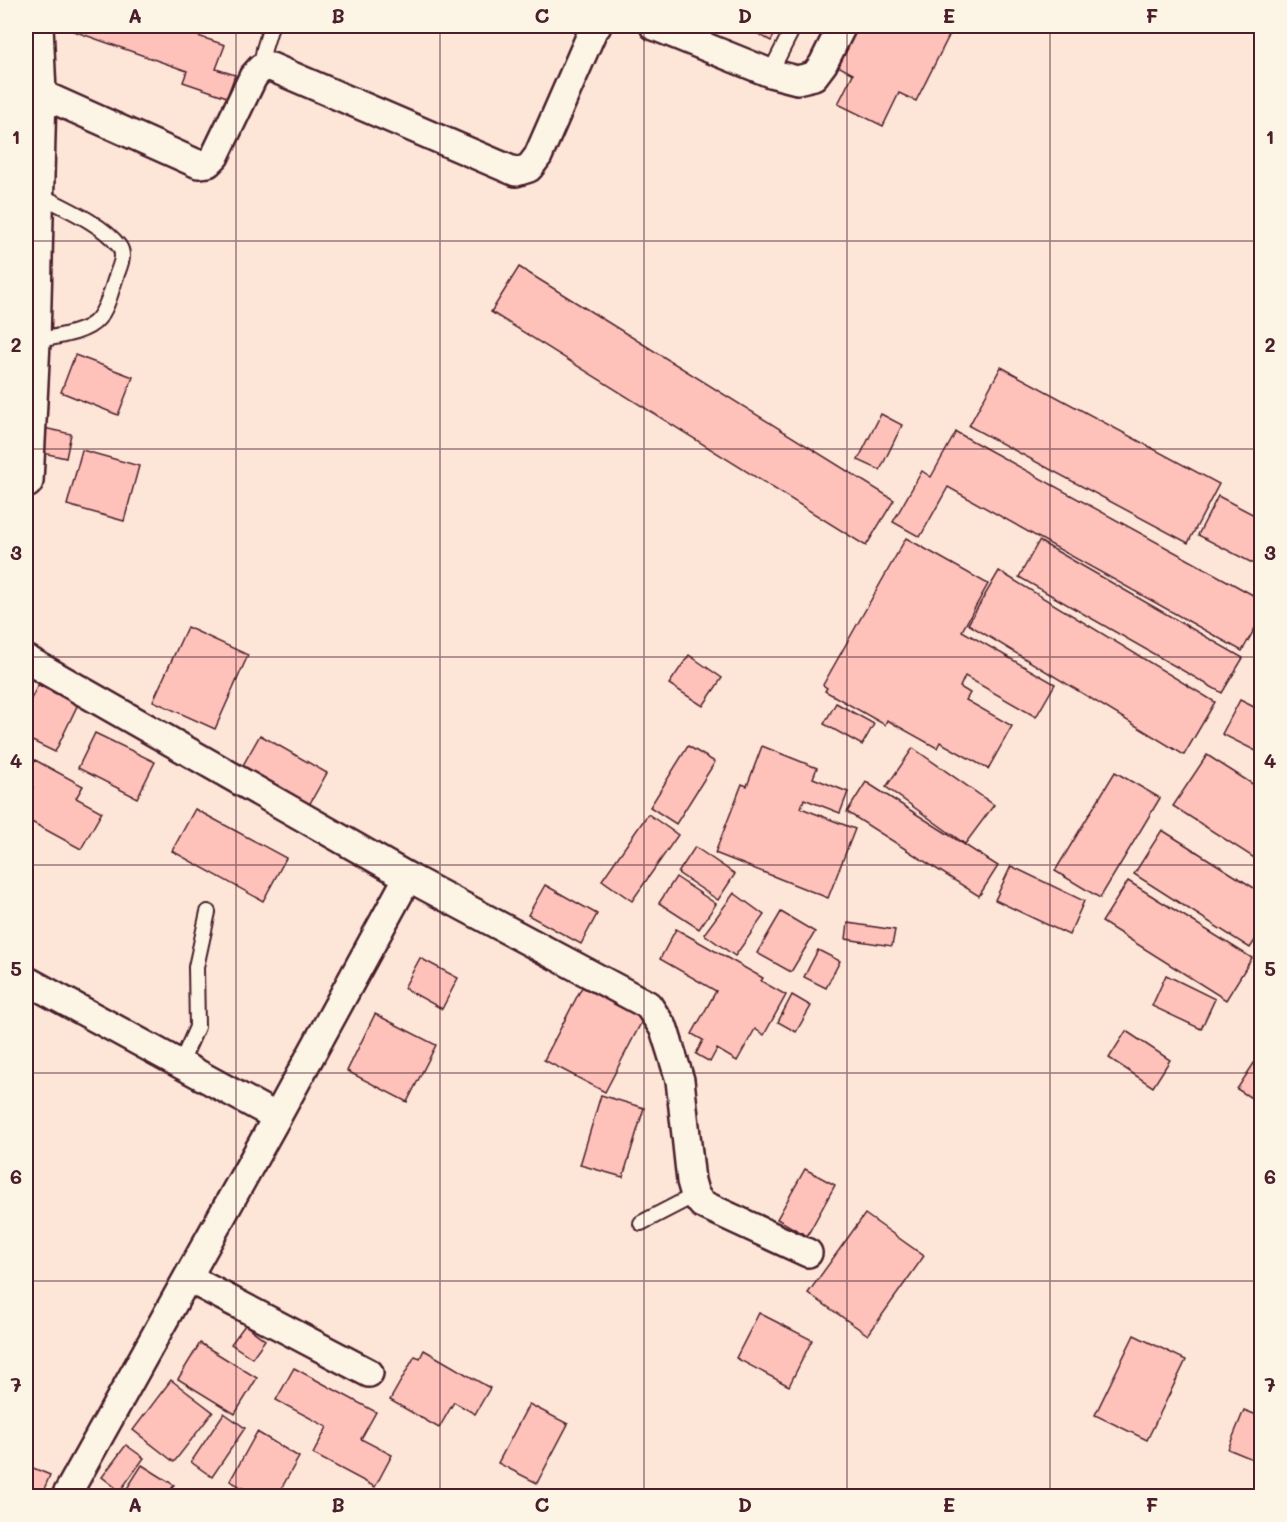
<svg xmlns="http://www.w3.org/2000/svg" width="1287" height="1522" font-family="Mali,sans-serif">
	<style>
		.building { fill: #fec2ba; stroke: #4a1f2b; stroke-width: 1.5 }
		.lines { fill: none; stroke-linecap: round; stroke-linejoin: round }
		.lane-casing { stroke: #4a1f2b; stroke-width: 18 }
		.street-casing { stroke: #4a1f2b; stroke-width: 32 }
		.secondary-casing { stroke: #4a1f2b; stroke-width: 38 }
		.lane { stroke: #fcf5e5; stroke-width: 14 }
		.street { stroke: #fcf5e5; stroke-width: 27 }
		.secondary { stroke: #fcf5e5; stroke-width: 33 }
		.grid { fill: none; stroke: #4a1f2b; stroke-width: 1.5; stroke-opacity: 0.55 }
		.neatline { fill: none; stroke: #4a1f2b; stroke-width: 2 }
		.grid-label { font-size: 20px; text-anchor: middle; font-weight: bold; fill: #4a1f2b }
	</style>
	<rect width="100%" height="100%" fill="#fde6d8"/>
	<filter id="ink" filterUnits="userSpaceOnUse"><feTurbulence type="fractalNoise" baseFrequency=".0167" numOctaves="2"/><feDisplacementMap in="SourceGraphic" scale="12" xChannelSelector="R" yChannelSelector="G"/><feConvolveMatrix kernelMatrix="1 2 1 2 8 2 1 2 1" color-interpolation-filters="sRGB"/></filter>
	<g filter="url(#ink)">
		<g class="building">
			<path d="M62,26H168L225,45L216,69L235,75L227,97L183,82L187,71L62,27Z"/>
			<path d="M750,26H779L771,41L749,29Z"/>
			<path d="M855,26H954L916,101L899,93L883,126L838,104L853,74L836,65Z"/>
			<path d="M519,267L894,500L866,546L491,312Z"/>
			<path d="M75,355L133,377L118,415L61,392Z"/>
			<path d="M1001,367L1219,484L1188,543L969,426Z"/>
			<path d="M881,414L902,425L880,470L858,460Z"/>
			<path d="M35,426L71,434L66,458L30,450Z"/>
			<path d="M956,432L1262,600V616L1242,651L948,487L920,537L893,522L922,471L931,477Z"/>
			<path d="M82,450L139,466L124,521L67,505Z"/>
			<path d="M1218,496L1262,519V568L1198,535Z"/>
			<path d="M906,538L988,584L962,631L1055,684L1036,717L965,676L960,687L970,693L966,700L1012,726L988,769L940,742L937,748L887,720L885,725L825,691L827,688L823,685Z"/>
			<path d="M1039,541L1243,658L1222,693L1019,577Z"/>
			<path d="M999,571L1215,702L1184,755L968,624Z"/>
			<path d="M187,627L248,655L215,729L153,701Z"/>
			<path d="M689,655L722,678L703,706L669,684Z"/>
			<path d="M38,685L78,704L55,752L26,738V709Z"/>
			<path d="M1240,700L1262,711V754L1222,734Z"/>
			<path d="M836,703L874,724L862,745L824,724Z"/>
			<path d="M95,733L155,762L137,798L78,768Z"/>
			<path d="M260,735L327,773L309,805L242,767Z"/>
			<path d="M688,746L715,762L676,824L650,807Z"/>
			<path d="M762,746L817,768L813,778L848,792L840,813L804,799L801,808L855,829L828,898L715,853L742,784L747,786Z"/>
			<path d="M913,748L994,805L965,844L886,787Z"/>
			<path d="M1207,755L1262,790V863L1173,806Z"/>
			<path d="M35,760L83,786L76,798L102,812L81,849L26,819V802L33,787L26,783V779Z"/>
			<path d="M1115,772L1160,798L1100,898L1055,871Z"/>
			<path d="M866,782L998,866L979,896L847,812Z"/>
			<path d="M195,809L286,858L263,901L172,851Z"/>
			<path d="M648,814L678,835L632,901L602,880Z"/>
			<path d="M1162,830L1262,893V930L1250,948L1134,874Z"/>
			<path d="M695,847L735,874L718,900L678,873Z"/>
			<path d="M1011,866L1084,901L1069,935L995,900Z"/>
			<path d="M676,877L716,904L699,929L659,903Z"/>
			<path d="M1128,881L1252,958L1226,1000L1102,922Z"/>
			<path d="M545,885L597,914L581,944L528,915Z"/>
			<path d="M734,893L764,915L735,956L704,934Z"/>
			<path d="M781,912L815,932L791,972L757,953Z"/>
			<path d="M848,923L895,930L892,946L846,939Z"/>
			<path d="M676,929L763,978L761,981L786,995L764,1035L755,1029L737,1061L717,1049L710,1062L696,1054L703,1040L692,1034L716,991L660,959Z"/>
			<path d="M818,950L840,961L826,988L804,977Z"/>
			<path d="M420,958L458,978L442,1009L404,988Z"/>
			<path d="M1166,975L1215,999L1201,1029L1152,1006Z"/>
			<path d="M582,987L643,1019L605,1092L544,1060Z"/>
			<path d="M792,995L811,1006L796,1032L778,1022Z"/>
			<path d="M375,1014L436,1045L407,1102L347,1071Z"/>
			<path d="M1126,1031L1170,1060L1153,1087L1109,1058Z"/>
			<path d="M1262,1051V1092L1256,1101L1237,1089Z"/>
			<path d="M601,1095L644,1108L623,1177L580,1165Z"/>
			<path d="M805,1169L835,1185L807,1236L777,1219Z"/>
			<path d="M865,1214L924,1256L868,1335L808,1293Z"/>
			<path d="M759,1313L812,1340L789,1386L736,1358Z"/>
			<path d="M245,1325L265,1340L252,1358L231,1344Z"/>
			<path d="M1134,1335L1186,1360L1147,1440L1095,1415Z"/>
			<path d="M200,1343L257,1378L235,1414L178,1379Z"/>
			<path d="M424,1350L490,1388L475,1414L454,1402L439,1428L390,1400L415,1356L420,1358Z"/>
			<path d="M294,1368L376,1412L361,1439L392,1455L375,1487L313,1454L327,1427L276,1400Z"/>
			<path d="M171,1380L213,1412L174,1462L133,1430Z"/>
			<path d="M529,1404L568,1424L537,1483L498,1463Z"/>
			<path d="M1244,1410L1262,1417V1463L1228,1449Z"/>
			<path d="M224,1413L245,1428L212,1477L191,1462Z"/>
			<path d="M257,1432L299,1457L277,1496H257L230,1481Z"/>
			<path d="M126,1445L144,1458L120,1491L102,1477Z"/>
			<path d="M26,1465L50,1475L41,1496H26Z"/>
			<path d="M142,1465L174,1485L167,1496H136L126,1490Z"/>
		</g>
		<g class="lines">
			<g class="lane-casing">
				<g id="lane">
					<path d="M261,68L264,49L271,26"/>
					<path d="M770,73L794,26"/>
					<path d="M34,341C52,337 86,334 98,319C108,307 111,291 116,277C119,267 126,256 119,246C103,224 63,207 38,194"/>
					<path d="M180,1065L197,1027L196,967L208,912"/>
					<path d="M641,1223L695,1195"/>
				</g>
			</g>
			<g class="street-casing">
				<g id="street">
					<path d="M654,26L770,73L797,80L814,76L823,64L842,26"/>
					<path d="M39,93L198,164L208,163L215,156L253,77L261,68L271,67L516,172L529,168L538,156L594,28L597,26"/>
					<path d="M26,659L408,877L648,1005L664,1029L680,1080L691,1181L695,1195L702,1204L808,1253"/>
					<path d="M26,980L277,1117"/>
					<path d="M188,1278L369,1373"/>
					<path d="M66,1496L277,1117L408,877"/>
				</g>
			</g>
			<g class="secondary-casing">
				<path id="secondary" d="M26,481L33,342L39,93L36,26"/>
			</g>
			<use href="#lane" class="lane"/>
			<use href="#street" class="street"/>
			<use href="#secondary" class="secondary"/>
		</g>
	</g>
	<path class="grid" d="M236,26V1496M440,26V1496M644,26V1496M847,26V1496M1050,26V1496M26,241H1262M26,449H1262M26,657H1262M26,865H1262M26,1073H1262M26,1281H1262"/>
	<rect width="1287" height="1522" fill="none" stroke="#fcf5e5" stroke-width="66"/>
	<rect x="33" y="33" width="1221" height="1456" class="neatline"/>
	<g class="grid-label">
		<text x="135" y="23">A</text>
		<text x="338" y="23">B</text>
		<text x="542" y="23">C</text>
		<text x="745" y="23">D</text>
		<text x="949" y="23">E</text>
		<text x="1152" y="23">F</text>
		<text x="16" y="144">1</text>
		<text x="1270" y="144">1</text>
		<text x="16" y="352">2</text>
		<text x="1270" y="352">2</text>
		<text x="16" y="560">3</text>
		<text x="1270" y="560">3</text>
		<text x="16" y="768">4</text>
		<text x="1270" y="768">4</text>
		<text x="16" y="976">5</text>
		<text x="1270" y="976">5</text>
		<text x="16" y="1184">6</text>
		<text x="1270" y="1184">6</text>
		<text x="16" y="1392">7</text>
		<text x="1270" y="1392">7</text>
		<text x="135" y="1512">A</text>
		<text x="338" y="1512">B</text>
		<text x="542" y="1512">C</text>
		<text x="745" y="1512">D</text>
		<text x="949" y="1512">E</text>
		<text x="1152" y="1512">F</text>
	</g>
</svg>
